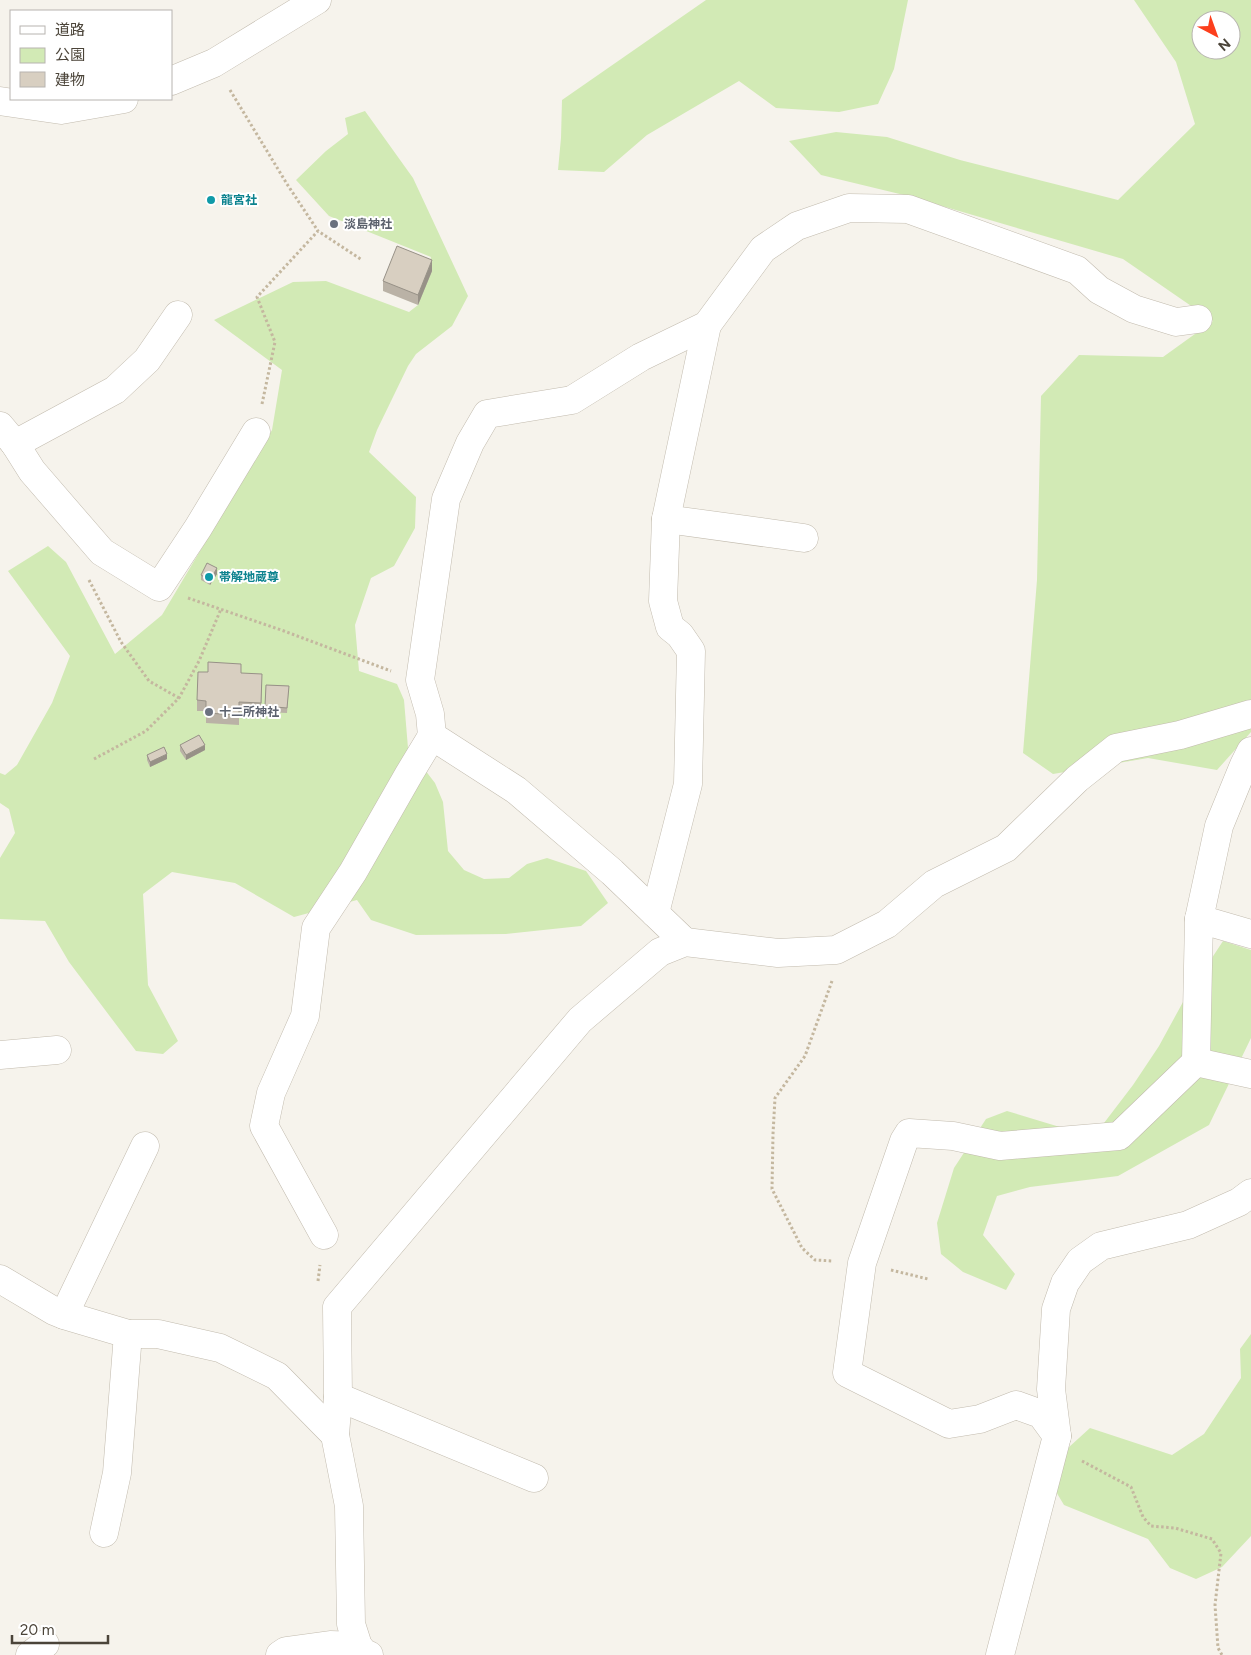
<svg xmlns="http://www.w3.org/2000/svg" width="1251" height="1655" font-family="Figtree,'Noto Sans JP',sans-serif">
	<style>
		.green { fill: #d2eab5; fill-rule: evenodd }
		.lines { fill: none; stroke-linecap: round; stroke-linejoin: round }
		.minor-casing { stroke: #c2bbae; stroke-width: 29 }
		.path { stroke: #c4b79f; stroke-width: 3; stroke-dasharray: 2.5 2.5; stroke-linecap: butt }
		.minor { stroke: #fff; stroke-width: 28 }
		.wall { fill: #bab2a6 }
		.shaded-wall { fill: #979187 }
		.building { fill: #d8cfc1; stroke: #979187 }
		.culture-dot { fill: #0f9aa8; stroke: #fff; stroke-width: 2 }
		.worship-dot { fill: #6b7280; stroke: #fff; stroke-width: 2 }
		.labels { text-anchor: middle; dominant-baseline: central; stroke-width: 4; stroke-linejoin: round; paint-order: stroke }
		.culture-label { font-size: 12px; font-weight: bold; fill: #0d838f; stroke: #fff; text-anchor: start }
		.worship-label { font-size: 12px; font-weight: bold; fill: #5b616d; stroke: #fff; text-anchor: start }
	</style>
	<rect width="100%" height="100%" fill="#f6f3ec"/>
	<g class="green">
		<path d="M706,0H908L894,69L878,104L839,112L776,108L739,81L647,135L604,172L558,170L561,138L562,100Z"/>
		<path d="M1134,0H1251V732L1217,770L1148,758L1053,774L1023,753L1037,580L1041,396L1079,355L1163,357L1213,321L1123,259L908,196L821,175L789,141L836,132L887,137L960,160L1118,200L1195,124L1176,62ZM1201,20H1231V50H1201Z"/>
		<path d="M365,111L413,178L468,296L452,326L416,354L408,366L377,430L369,452L416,497L415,528L394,566L371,578L355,625L359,671L397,684L404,700L408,748L435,783L443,802L448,851L464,870L484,879L509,878L527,864L547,858L586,871L608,903L581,926L506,934L416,935L371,920L357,900L294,917L235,883L172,872L143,894L148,985L178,1041L163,1054L136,1051L69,962L45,921L0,919V858L15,833L9,809L0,803V773L5,775L17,765L52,703L70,656L8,571L48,546L66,562L115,654L162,615L272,430L282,370L214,320L293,282L326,281L409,312L418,305L431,257L329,216L296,180L326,151L348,134L345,118Z"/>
		<path d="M1223,941L1251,950V1038L1209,1125L1118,1176L1030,1187L997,1196L983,1235L1015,1274L1006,1290L963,1272L941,1254L937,1223L954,1168L986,1119L1007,1111L1073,1131L1104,1123L1133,1085L1159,1046L1183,1002Z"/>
		<path d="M1251,1334V1536L1222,1567L1196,1579L1170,1568L1148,1539L1064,1505L1055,1490L1056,1465L1068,1448L1090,1428L1172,1455L1204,1434L1241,1378L1240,1349Z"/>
	</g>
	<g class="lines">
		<g class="minor-casing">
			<g id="minor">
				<path d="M171,81L214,63L317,0"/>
				<path d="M0,101L61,110L124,99"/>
				<path d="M0,426L15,444L32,471L102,552L159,587L198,528L256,432"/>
				<path d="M15,444L115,390L147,360L178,315"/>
				<path d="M666,519L804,538"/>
				<path d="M1251,751L1244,765L1219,826L1199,919L1196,1062L1251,1074"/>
				<path d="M655,913L688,784L691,651L680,635L670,627L663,601L666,519L707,325"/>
				<path d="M1199,919L1251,934"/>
				<path d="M685,942L612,872L516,790L432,736L430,714L420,680L446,499L470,443L487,414L572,400L641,357L707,325L763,249L797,226L849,208L908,209L1077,270L1099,290L1134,309L1176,322L1198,319"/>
				<path d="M0,1055L57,1050"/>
				<path d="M324,1235L264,1126L271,1093L305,1016L316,928L353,872L409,774L432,736"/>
				<path d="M0,1279L54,1311L64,1315L128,1334H158L220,1348L277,1376L335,1435"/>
				<path d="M64,1315L145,1146"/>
				<path d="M338,1397L534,1478"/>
				<path d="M1057,1436L1041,1414L1016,1405L980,1419L949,1424L847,1373L862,1263L904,1141L909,1133L953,1136L1000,1146L1119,1136L1196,1062"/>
				<path d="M104,1533L117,1473L128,1334"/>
				<path d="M30,1655L45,1644"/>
				<path d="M280,1655L286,1651L330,1645L358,1646"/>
				<path d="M369,1655L365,1654L358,1646L351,1624L349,1506L335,1435L338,1397L337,1307L580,1020L660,952L685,942L778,953L836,950L887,924L934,884L1006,848L1077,779L1116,748L1180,735L1251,714"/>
				<path d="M1000,1655L1057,1436L1051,1389L1056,1309L1065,1283L1080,1261L1101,1246L1188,1225L1239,1202L1251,1193"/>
			</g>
		</g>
		<g class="path">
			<path d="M230,90L287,184L318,231"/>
			<path d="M262,404L275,342L257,297L318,231L362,260"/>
			<path d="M89,580L121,642L149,681L179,698"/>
			<path d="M188,598L284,631L391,671"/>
			<path d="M94,759L146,731L179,698L199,661L221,609"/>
			<path d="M832,981L805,1056L775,1098L773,1134L772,1189L802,1248L815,1260L833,1261"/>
			<path d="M891,1270L928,1279"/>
			<path d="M318,1281L320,1265"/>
			<path d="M1082,1461L1131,1487L1143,1517L1151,1526L1175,1528L1212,1539L1221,1553L1215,1605L1218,1648L1222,1655"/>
		</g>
		<use href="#minor" class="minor"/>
	</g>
	<g class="wall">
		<path d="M432,271L418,305L383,291V281Z"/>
		<path d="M217,574L210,585L201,580V575Z"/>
		<path d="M241,673L262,685L261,714L239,712V725L206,723V711H197V700Z"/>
		<path d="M266,685L289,686L287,713L265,712Z"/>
		<path d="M180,745L205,750L186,760L180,751Z"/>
		<path d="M147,755L167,759L150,767L147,760Z"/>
	</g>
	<g class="shaded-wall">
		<path d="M432,260V271L418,305V295Z"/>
		<path d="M217,568V574L210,585V580Z"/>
		<path d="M205,745V750L186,760V755Z"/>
		<path d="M167,754V759L150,767V762Z"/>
	</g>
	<g class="building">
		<path d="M397,246L432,260L418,295L383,281Z"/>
		<path d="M207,563L217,568L210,580L201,575Z"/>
		<path d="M208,662L241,664V673L262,674L261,703L239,702V715L206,713V701L197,700L198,672H208Z"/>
		<path d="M266,685L289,686L287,708L265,706Z"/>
		<path d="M199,735L205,745L186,755L180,745Z"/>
		<path d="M164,747L167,754L150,762L147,755Z"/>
	</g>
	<g class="culture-dot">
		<circle cx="211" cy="200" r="5"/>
		<circle cx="209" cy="577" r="5"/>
	</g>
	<g class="worship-dot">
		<circle cx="334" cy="224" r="5"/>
		<circle cx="209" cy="712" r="5"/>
	</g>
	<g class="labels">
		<g class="culture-label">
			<text x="221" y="200">龍宮社</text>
			<text x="219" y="577">帯解地蔵尊</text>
		</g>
		<g class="worship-label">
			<text x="344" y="224">淡島神社</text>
			<text x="219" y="712">十二所神社</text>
		</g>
	</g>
	<rect x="10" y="10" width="162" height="90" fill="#ffffff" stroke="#b7b4b0"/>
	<rect x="20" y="26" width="25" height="8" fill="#ffffff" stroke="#b7b4b0"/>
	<text x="55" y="35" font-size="15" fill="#4b4439">道路</text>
	<rect x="20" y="48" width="25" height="15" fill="#d2eab5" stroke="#b7b4b0"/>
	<text x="55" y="60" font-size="15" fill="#4b4439">公園</text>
	<rect x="20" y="72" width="25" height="15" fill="#d8cfc1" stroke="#b7b4b0"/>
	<text x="55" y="85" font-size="15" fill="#4b4439">建物</text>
	<g transform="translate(1216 35) rotate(139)"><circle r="24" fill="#ffffff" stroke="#b7b4b0"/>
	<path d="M0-4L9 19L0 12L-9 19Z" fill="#fc3f1d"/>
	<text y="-8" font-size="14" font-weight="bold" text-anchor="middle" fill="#4b4439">N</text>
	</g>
	<path d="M12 1635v8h96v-8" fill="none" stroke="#4b4439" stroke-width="2.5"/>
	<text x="20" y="1635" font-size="15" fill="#4b4439" stroke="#ffffff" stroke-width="4" paint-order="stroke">20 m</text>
</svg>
